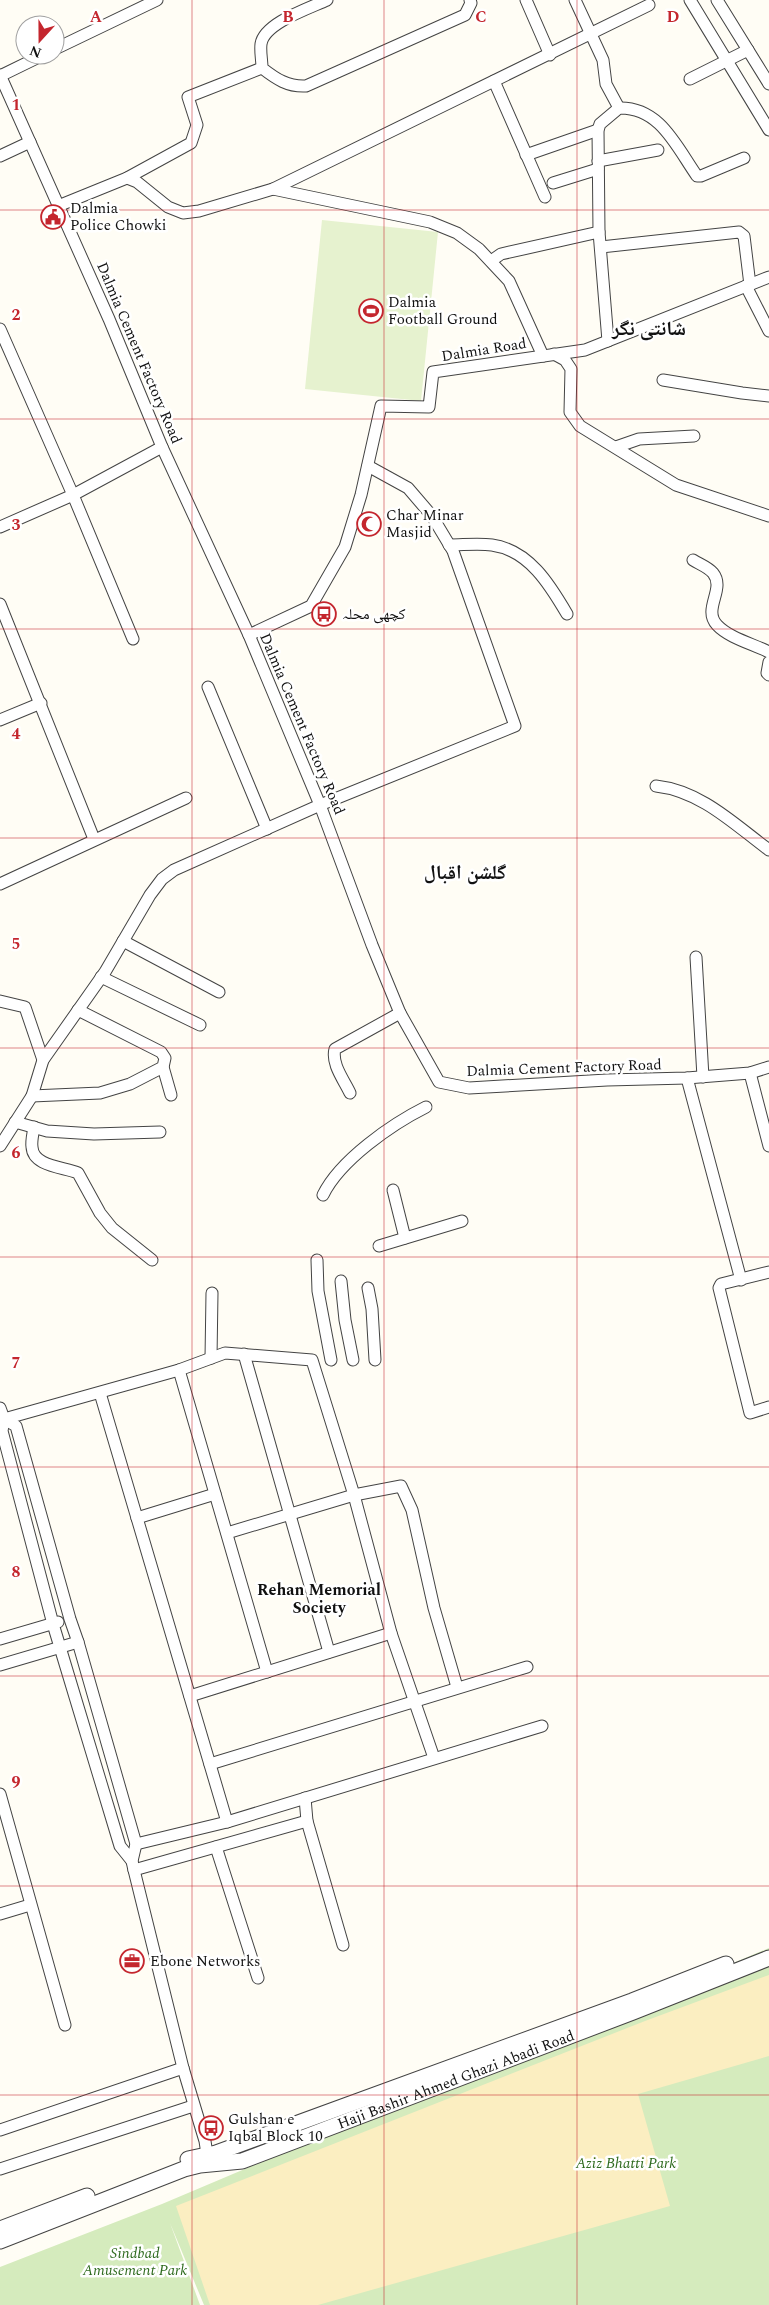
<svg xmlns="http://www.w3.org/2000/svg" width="769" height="2305" font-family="Spectral,'Noto Naskh Arabic',serif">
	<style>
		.green { fill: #d5ebbd }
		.sand { fill: #fbeec1 }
		.pitch { fill: #e6f2cf }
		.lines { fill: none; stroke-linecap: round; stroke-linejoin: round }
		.minor-casing { stroke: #444; stroke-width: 13 }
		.tertiary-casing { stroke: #444; stroke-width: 17 }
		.minor { stroke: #fff; stroke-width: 11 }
		.tertiary { stroke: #fff; stroke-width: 15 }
		.grid { fill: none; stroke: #c4262e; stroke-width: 1; stroke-opacity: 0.55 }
		.labels { text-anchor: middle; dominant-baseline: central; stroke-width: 5; stroke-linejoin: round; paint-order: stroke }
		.poi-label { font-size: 15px; fill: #111; stroke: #fff; text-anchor: start }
		.street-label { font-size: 15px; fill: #111; stroke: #fff }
		.park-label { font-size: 15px; font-style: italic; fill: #2f6b1f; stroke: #fff }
		.neighbourhood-label { font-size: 16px; font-weight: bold; fill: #111; stroke: #fff }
		.district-label { font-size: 20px; font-weight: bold; fill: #111; stroke: #fff }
		.grid-label { font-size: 16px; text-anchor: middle; font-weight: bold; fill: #c4262e; stroke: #fff; stroke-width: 5; stroke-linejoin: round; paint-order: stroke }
	</style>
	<rect width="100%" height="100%" fill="#fffdf5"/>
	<path class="green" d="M769,1948V2305H204L170,2223L200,2305H0V2267L162,2204Z"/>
	<path class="sand" d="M769,1975V2056L638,2094L670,2206L318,2305H210L176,2206L645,2021Z"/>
	<path class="pitch" d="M322,220L438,232L421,401L305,389Z"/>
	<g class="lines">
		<g class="minor-casing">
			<g id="minor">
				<path d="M327,0C310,8 264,23 261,44C260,52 262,60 262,68C276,79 288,87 306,86L465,15L471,3L470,0"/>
				<path d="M526,0L550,55"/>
				<path d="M575,0L603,60L606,84L619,108"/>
				<path d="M690,0L769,130"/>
				<path d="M717,0L769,84"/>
				<path d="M55,49L157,0"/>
				<path d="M0,75L109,319L162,447L249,635L320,805L372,945L400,1013L439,1082L469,1088L607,1080L687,1078L750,1073L769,1067"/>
				<path d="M0,76L43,55"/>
				<path d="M690,79L748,50"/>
				<path d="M494,81L545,197"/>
				<path d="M526,155L598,130"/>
				<path d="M0,156L30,142"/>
				<path d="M598,161L658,150"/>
				<path d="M127,178L137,182L168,207L183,213L199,211L273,189L649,5"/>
				<path d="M553,183L598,169"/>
				<path d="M273,189L430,222L457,233L479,249L509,281L543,356"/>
				<path d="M58,206L127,178L191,143L197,125L188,97L262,68"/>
				<path d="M601,247L739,232L744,236L750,285"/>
				<path d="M491,261L501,254L599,232"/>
				<path d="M746,286L769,331"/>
				<path d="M0,329L73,495L133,639"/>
				<path d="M608,341L599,232L598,130L600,124L619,108C660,107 676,146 697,176H701L744,158"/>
				<path d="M554,354L565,360L571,369L570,412L580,426L676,485L769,516"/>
				<path d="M663,380L742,393L769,396"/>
				<path d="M616,447L639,439L694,436"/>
				<path d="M0,527L73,495L162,447"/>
				<path d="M449,545C463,545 478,543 492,545C529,550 550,585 567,614"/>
				<path d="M693,560C699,564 708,567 713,573C726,589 702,609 717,625C729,638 753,644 769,652"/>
				<path d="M0,604L94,839"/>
				<path d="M249,635L311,606L345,547L361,495L381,406L429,407L433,372L585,350L769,277"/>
				<path d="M769,662L767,673L769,675"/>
				<path d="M208,687L267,829"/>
				<path d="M0,720L41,703"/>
				<path d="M656,786C701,791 734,824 769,850"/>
				<path d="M0,884L186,798"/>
				<path d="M123,941L219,992"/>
				<path d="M696,957L703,1077"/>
				<path d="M101,977L200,1025"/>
				<path d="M0,1001L25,1007L43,1060"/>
				<path d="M163,1067L171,1095"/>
				<path d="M750,1073L769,1146"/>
				<path d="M687,1078L741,1280"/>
				<path d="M350,1093C344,1080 331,1064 335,1049L400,1013"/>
				<path d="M32,1096L100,1093L130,1084L163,1067L165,1058L161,1052L78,1010"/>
				<path d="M15,1122L47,1131L94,1134L160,1132"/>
				<path d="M34,1127C33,1134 31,1141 32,1147C33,1167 65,1167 78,1173L100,1213L112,1228L152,1260"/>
				<path d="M0,1146L32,1096L43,1060L105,972L150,895L162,879L174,870L320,805L515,726L453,551L432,516L408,488L368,466"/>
				<path d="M393,1190L405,1238"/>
				<path d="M323,1195C340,1160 392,1124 426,1107"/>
				<path d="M379,1246L462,1221"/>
				<path d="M317,1260L318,1291L331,1360"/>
				<path d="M769,1272L721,1284L719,1288L750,1413L769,1407"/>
				<path d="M341,1281L345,1320L353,1360"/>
				<path d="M368,1288L372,1309L375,1360"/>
				<path d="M244,1354L329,1652"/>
				<path d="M211,1358L212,1293"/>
				<path d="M179,1370L267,1672"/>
				<path d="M100,1393L227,1822"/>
				<path d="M0,1408L4,1419L2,1431L53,1624L120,1846L132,1861"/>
				<path d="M4,1419L16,1426L70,1619L78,1642L136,1844L132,1861L134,1870L183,2068L205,2141L208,2161"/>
				<path d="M4,1419L179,1370L225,1353L312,1360L354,1495L391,1633L434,1758"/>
				<path d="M137,1518L215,1494"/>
				<path d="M227,1533L354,1495L401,1486L412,1510L434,1608L457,1687"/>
				<path d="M0,1639L58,1622"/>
				<path d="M0,1665L78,1642"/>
				<path d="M190,1696L391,1633"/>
				<path d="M210,1764L527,1667"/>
				<path d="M0,1794L65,2025"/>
				<path d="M305,1798L307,1821L343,1945"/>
				<path d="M136,1844L227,1822L542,1726"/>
				<path d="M216,1847L258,1978"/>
				<path d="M134,1870L307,1821"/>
				<path d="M0,1914L30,1905"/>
				<path d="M0,2130L183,2068"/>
				<path d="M0,2169L193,2106"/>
			</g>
		</g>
		<g class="tertiary-casing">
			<g id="tertiary">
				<path d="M188,2159L216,2153L632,2001L726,1964"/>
				<path d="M0,2229L87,2196"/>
				<path id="s1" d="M0,2241L184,2169L200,2165L242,2161L633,2012L769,1958"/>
			</g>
		</g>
		<use href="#minor" class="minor"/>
		<use href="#tertiary" class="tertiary"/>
	</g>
	<path class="grid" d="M192,0V2305M384,0V2305M577,0V2305M0,210H769M0,419H769M0,629H769M0,838H769M0,1048H769M0,1257H769M0,1467H769M0,1676H769M0,1886H769M0,2095H769"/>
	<defs>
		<g id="civic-ring" transform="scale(1.25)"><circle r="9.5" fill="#fff" stroke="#c4262e" stroke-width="1.5"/><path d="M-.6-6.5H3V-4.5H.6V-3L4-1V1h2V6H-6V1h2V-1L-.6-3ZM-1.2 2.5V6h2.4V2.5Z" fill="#c4262e"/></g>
		<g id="stadium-ring" transform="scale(1.25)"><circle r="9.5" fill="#fff" stroke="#c4262e" stroke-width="1.5"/><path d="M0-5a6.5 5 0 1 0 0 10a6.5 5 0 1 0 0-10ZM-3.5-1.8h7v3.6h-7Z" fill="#c4262e"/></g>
		<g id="mosque-ring" transform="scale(1.25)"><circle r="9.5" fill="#fff" stroke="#c4262e" stroke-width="1.5"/><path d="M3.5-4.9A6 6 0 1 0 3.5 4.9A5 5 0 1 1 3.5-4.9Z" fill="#c4262e"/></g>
		<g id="bus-ring" transform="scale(1.25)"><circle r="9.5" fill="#fff" stroke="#c4262e" stroke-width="1.5"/><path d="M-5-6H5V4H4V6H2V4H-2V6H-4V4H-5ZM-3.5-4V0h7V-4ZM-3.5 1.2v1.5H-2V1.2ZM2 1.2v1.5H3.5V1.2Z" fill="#c4262e"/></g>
		<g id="office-ring" transform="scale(1.25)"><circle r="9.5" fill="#fff" stroke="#c4262e" stroke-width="1.5"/><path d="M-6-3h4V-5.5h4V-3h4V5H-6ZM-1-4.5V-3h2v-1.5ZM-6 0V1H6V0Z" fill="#c4262e"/></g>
	</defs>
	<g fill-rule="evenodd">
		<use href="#civic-ring" x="53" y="217"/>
		<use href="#stadium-ring" x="371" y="311"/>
		<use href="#mosque-ring" x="369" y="524"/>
		<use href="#bus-ring" x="324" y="614"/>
		<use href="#office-ring" x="132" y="1961"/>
		<use href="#bus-ring" x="211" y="2128"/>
	</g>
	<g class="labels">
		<g class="poi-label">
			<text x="70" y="208">Dalmia<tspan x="70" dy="17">Police Chowki</tspan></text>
			<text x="388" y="302">Dalmia<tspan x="388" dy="17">Football Ground</tspan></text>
			<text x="386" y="515">Char Minar<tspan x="386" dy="17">Masjid</tspan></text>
			<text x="342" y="614">کچھی محلہ</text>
			<text x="150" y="1961">Ebone Networks</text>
			<text x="228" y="2119">Gulshan e<tspan x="228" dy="17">Iqbal Block 10</tspan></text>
		</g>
		<g class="street-label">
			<text transform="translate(484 350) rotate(-9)">Dalmia Road</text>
			<text transform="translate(139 353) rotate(67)">Dalmia Cement Factory Road</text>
			<text transform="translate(302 724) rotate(67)">Dalmia Cement Factory Road</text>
			<text transform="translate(564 1068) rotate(-2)">Dalmia Cement Factory Road</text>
			<text stroke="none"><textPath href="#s1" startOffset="485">Haji Bashir Ahmed Ghazi Abadi Road</textPath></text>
		</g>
		<g class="park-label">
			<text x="626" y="2163">Aziz Bhatti Park</text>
			<text x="135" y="2253">Sindbad<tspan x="135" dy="17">Amusement Park</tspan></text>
		</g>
		<g class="neighbourhood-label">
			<text x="319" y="1590">Rehan Memorial<tspan x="319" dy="18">Society</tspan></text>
		</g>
		<g class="district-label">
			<text x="649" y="329">شانتی نگر</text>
			<text x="465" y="873">گلشن اقبال</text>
		</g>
	</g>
	<g class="grid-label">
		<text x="96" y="22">A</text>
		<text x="288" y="22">B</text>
		<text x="481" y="22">C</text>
		<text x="673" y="22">D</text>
		<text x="16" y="110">1</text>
		<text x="16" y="320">2</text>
		<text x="16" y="530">3</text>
		<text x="16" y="739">4</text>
		<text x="16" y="949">5</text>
		<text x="16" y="1158">6</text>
		<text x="16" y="1368">7</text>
		<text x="16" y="1577">8</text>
		<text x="16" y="1787">9</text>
	</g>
	<g transform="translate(40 40) rotate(201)"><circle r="24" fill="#ffffff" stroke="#a0a0a0"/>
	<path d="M0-4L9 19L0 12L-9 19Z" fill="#c4262e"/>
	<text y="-8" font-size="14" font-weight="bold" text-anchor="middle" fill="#111111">N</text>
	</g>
</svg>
